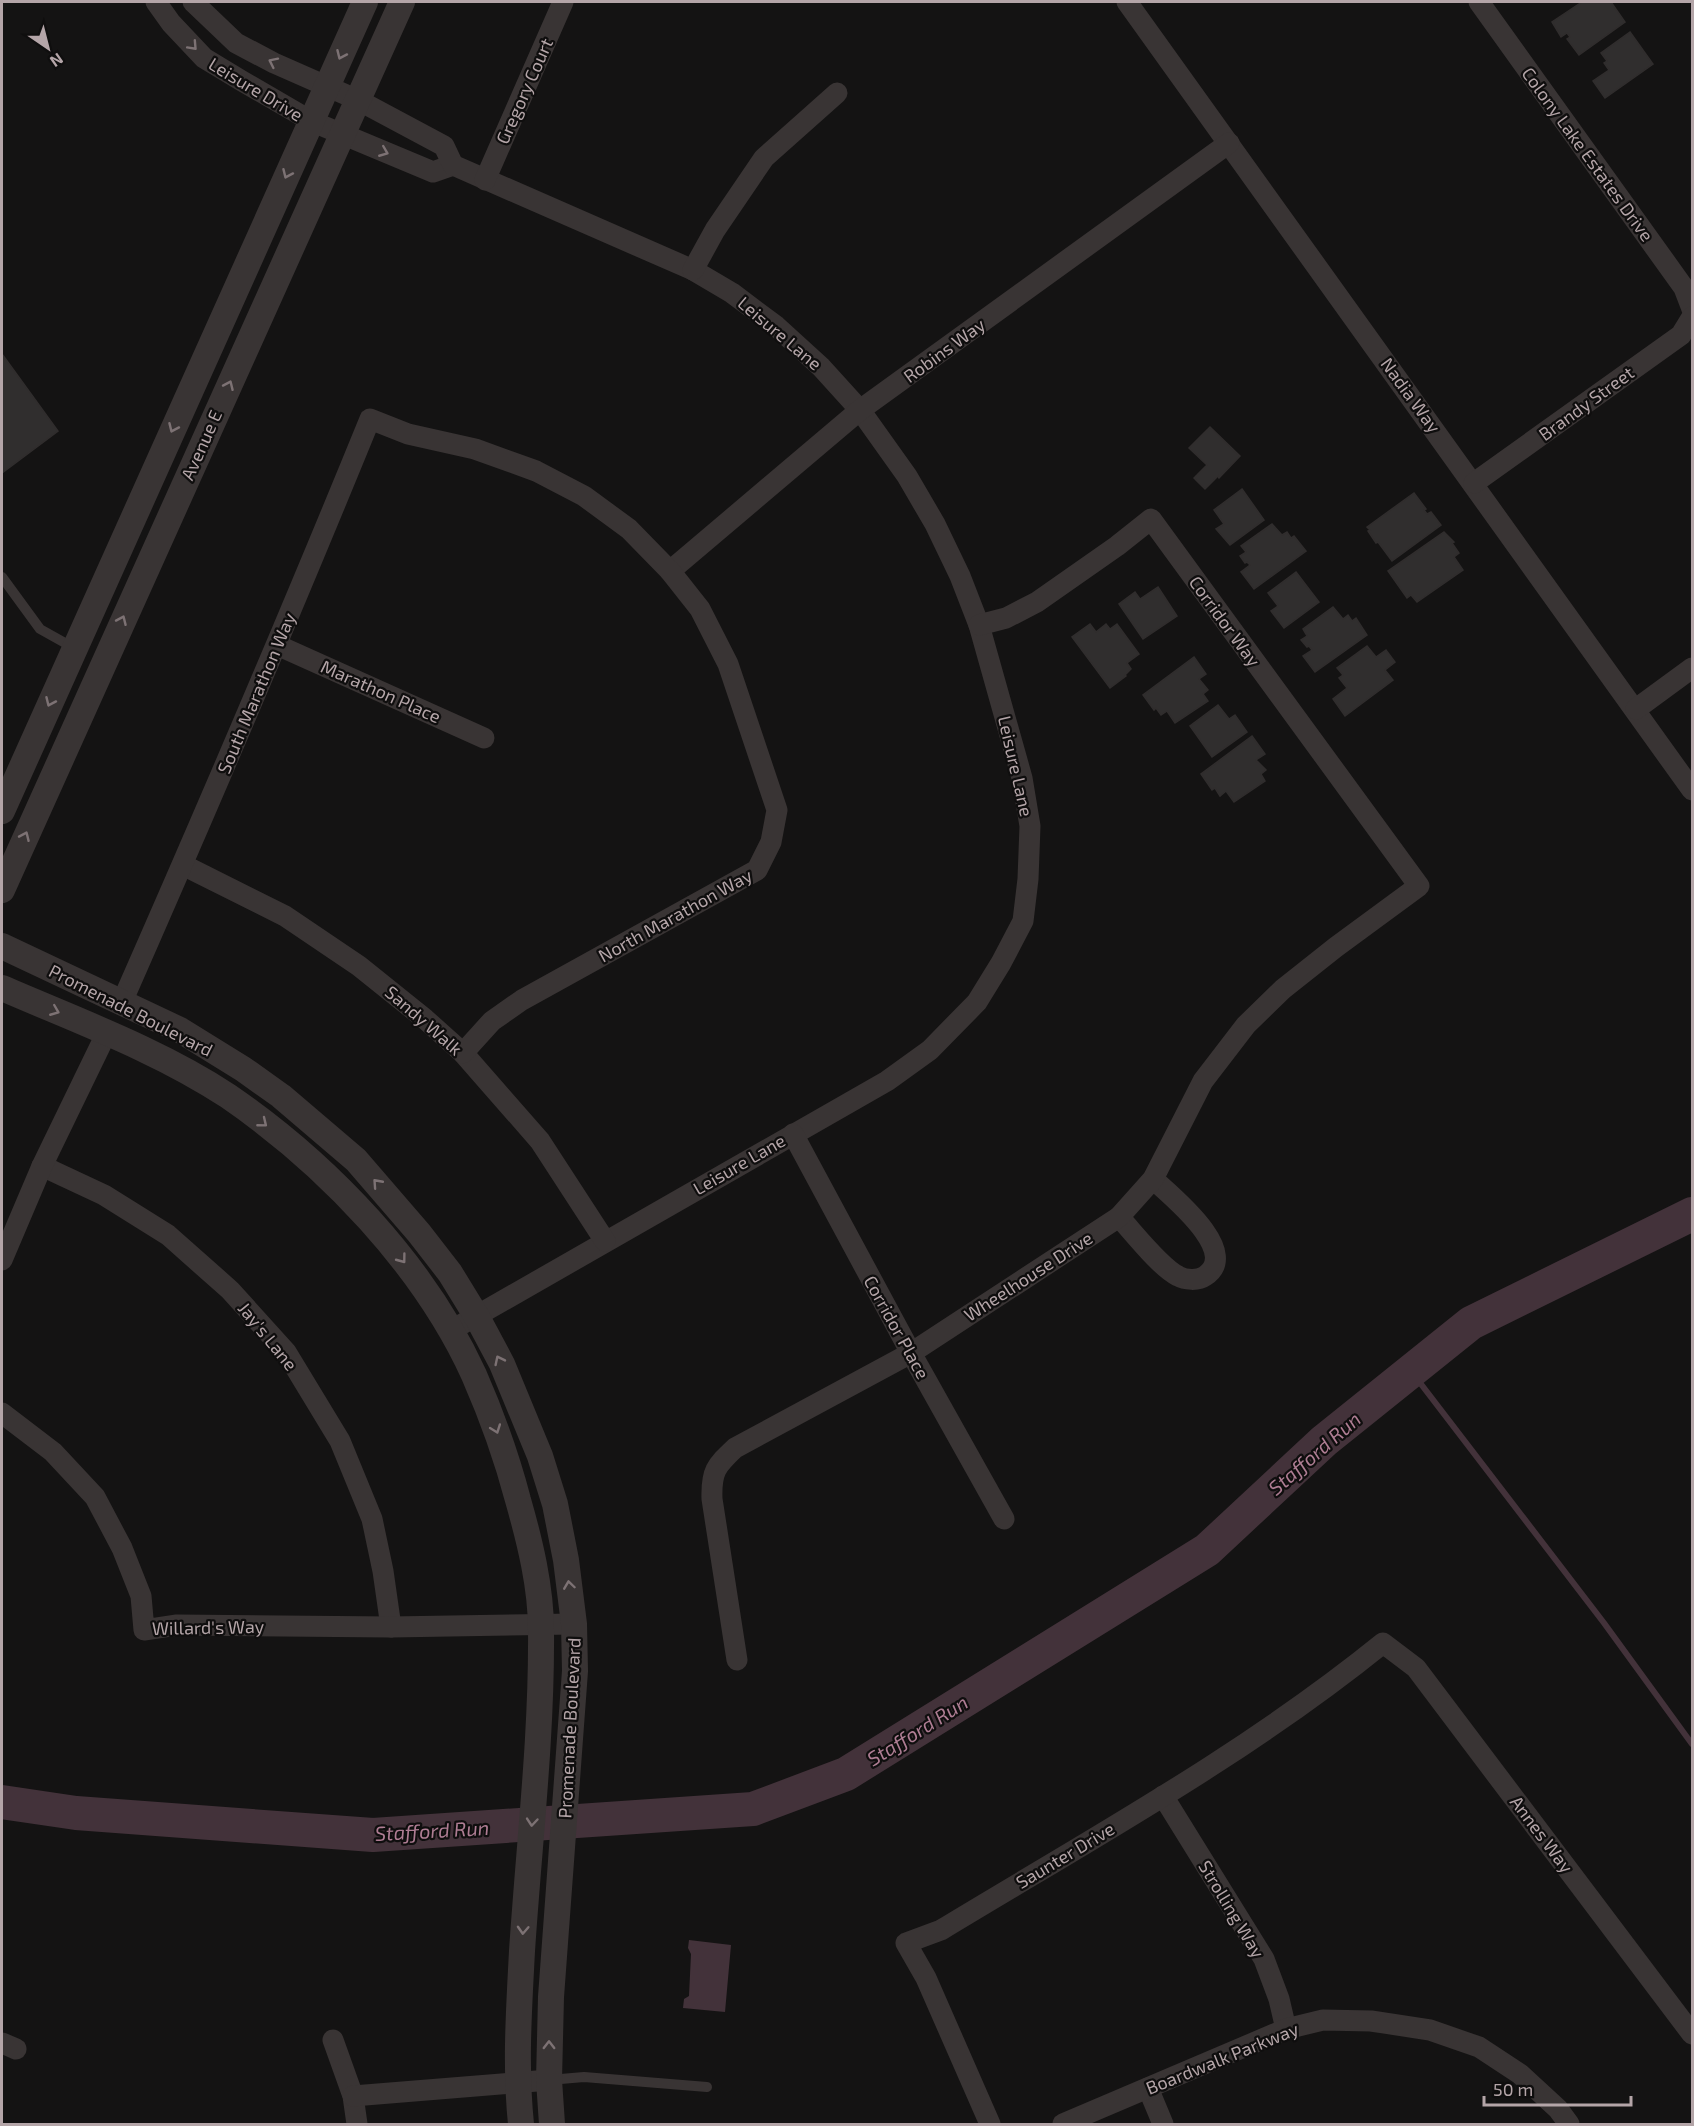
<svg xmlns="http://www.w3.org/2000/svg" width="1694" height="2126" font-family="'Exo 2',sans-serif">
	<style>
		.water { fill: #43323a }
		.lines { fill: none; stroke-linecap: round; stroke-linejoin: round }
		.stream { stroke: #43323a; stroke-width: 6 }
		.river { stroke: #43323a; stroke-width: 34 }
		.building { fill: #302e2e; stroke: #302d2d; stroke-width: 1.5 }
		.service { stroke: #393434; stroke-width: 10 }
		.minor { stroke: #393434; stroke-width: 21 }
		.tertiary { stroke: #393434; stroke-width: 26 }
		.oneway { stroke: #7d7274 }
		.labels { text-anchor: middle; dominant-baseline: central; stroke-width: 4.5; stroke-linejoin: round; paint-order: stroke }
		.street-label { font-size: 18px; fill: #b4a5a8; stroke: #0f0e0e }
		.water-label { font-size: 20px; font-style: italic; fill: #ae7d93; stroke: #0f0e0e }
	</style>
	<rect width="100%" height="100%" fill="#141313"/>
	<path class="water" d="M689,1940L731,1945L725,2012L683,2008L684,1999L689,1996L691,1954L688,1948Z"/>
	<g class="lines">
		<path class="stream" d="M1411,1371L1604,1623L1692,1744"/>
		<path class="river" d="M2,1802L76,1813L373,1835L753,1809L846,1774L1207,1550L1324,1441L1471,1323L1692,1214"/>
	</g>
	<g class="building">
		<path d="M1582,2H1611L1625,22L1579,55L1567,39L1570,37L1567,33L1561,37L1552,22Z"/>
		<path d="M1630,32L1653,64L1605,98L1593,81L1609,70L1604,63L1607,61L1601,53Z"/>
		<path d="M2,354L58,431L2,473Z"/>
		<path d="M1210,427L1240,456L1219,478L1218,476L1205,489L1194,478L1207,465L1189,448Z"/>
		<path d="M1242,489L1264,520L1230,545L1216,529L1224,524L1214,510Z"/>
		<path d="M1414,493L1426,509L1424,510L1427,514L1431,512L1441,525L1392,561L1378,542L1376,543L1368,531L1370,530L1367,527Z"/>
		<path d="M1272,524L1282,535L1287,532L1291,538L1294,536L1306,551L1254,589L1241,572L1250,565L1247,562L1245,563L1240,556L1246,552L1241,546Z"/>
		<path d="M1444,532L1454,542L1452,543L1459,553L1454,557L1463,570L1417,602L1411,595L1407,598L1388,571Z"/>
		<path d="M1296,572L1319,602L1284,628L1271,611L1278,606L1268,593Z"/>
		<path d="M1158,587L1177,616L1143,639L1119,604L1135,592L1140,599Z"/>
		<path d="M1333,607L1343,619L1348,615L1352,621L1356,618L1367,635L1315,672L1303,656L1312,650L1309,646L1307,647L1301,640L1307,636L1303,629Z"/>
		<path d="M1090,624L1096,632L1106,624L1110,629L1117,624L1139,654L1127,663L1131,669L1125,675L1126,676L1110,688L1072,637Z"/>
		<path d="M1367,646L1376,657L1386,650L1395,662L1385,670L1393,680L1345,716L1333,699L1347,688L1339,678L1343,675L1337,668Z"/>
		<path d="M1194,657L1206,674L1199,679L1208,690L1203,694L1208,701L1175,723L1167,711L1161,715L1156,708L1154,710L1143,695Z"/>
		<path d="M1218,705L1229,719L1235,715L1247,732L1212,757L1190,726Z"/>
		<path d="M1252,736L1265,754L1256,760L1266,770L1261,774L1265,781L1234,802L1226,791L1220,796L1215,788L1212,790L1201,774Z"/>
	</g>
	<g class="lines">
		<g class="service">
			<path d="M2,577L40,629L74,648"/>
			<path d="M549,2080L584,2077L707,2087"/>
		</g>
		<g class="minor">
			<path d="M156,2L171,23L204,58L242,81L311,121L433,172L453,165"/>
			<path d="M193,2L236,43L274,63L358,100L444,146L453,165L693,270L732,293L776,326L821,367L860,410L907,476L935,524L960,576L979,625L1022,778L1030,826L1028,879L1023,921L1001,963L977,1002L930,1050L887,1081L450,1331"/>
			<path d="M1127,2L1692,790"/>
			<path d="M1479,2L1684,288L1692,309"/>
			<path d="M485,180L563,2"/>
			<path d="M693,270L715,230L764,158L837,93"/>
			<path d="M1474,483L1681,335L1692,317"/>
			<path d="M670,571L860,410L1229,143"/>
			<path d="M277,645L484,738"/>
			<path d="M1636,709L1692,668"/>
			<path d="M183,865L285,916L359,966L425,1019L463,1053L540,1141L605,1241"/>
			<path d="M122,1002C207,809 290,615 370,419L408,434L475,449L536,471L584,496L629,529L670,571L700,609L728,664L777,810L771,842L757,870L522,1000L492,1021L463,1053"/>
			<path d="M793,1134L911,1353L1004,1519"/>
			<path d="M42,1166L104,1195L168,1235L230,1290L286,1352L340,1441L372,1519L383,1571L391,1627"/>
			<path d="M1119,1217C1134,1233 1160,1267 1178,1276C1185,1280 1198,1281 1205,1276C1242,1252 1170,1195 1153,1179"/>
			<path d="M2,1260L42,1166L107,1032"/>
			<path d="M2,1413L53,1452L95,1497L122,1548L141,1596L144,1630L177,1625L391,1627L574,1624"/>
			<path d="M737,1660L712,1499C711,1471 716,1466 735,1448L911,1353L1119,1217L1153,1179L1203,1081L1246,1025L1283,989L1336,947L1419,886L1151,519L1117,546L1037,602L1006,618L979,625"/>
			<path d="M1163,1796L1264,1959L1279,1999L1286,2029"/>
			<path d="M333,2040L353,2096L357,2124"/>
			<path d="M2,2043L16,2049"/>
			<path d="M1148,2088L1163,2124"/>
			<path d="M353,2096L549,2080"/>
			<path d="M990,2124L926,1978L906,1943L941,1930C1091,1839 1246,1754 1383,1643L1416,1668L1692,2034"/>
			<path d="M1063,2124L1286,2029L1323,2020L1371,2021L1430,2030L1479,2047L1520,2074L1558,2109L1569,2124"/>
		</g>
		<g class="tertiary">
			<path d="M2,811L365,2"/>
			<path d="M2,890L402,2"/>
			<path d="M2,946L180,1030L243,1069L281,1096L356,1160L419,1233L450,1273L477,1317L502,1364L540,1456L555,1504L566,1560L574,1624L575,1671L551,1997L549,2080L552,2124"/>
			<path d="M2,988C78,1021 158,1050 228,1096C327,1164 424,1265 474,1375C492,1416 507,1458 518,1500C530,1542 541,1587 541,1630C542,1737 529,1844 522,1951C519,2009 515,2066 521,2124"/>
		</g>
	</g>
	<defs><path id="oneway-chevron" d="M-2-3.5L2.5 0L-2 3.5" fill="none" stroke-width="1.6" stroke-linecap="round" stroke-linejoin="round" transform="scale(1.5)"/></defs>
	<g class="oneway">
		<use href="#oneway-chevron" transform="translate(193 46) rotate(47)"/>
		<use href="#oneway-chevron" transform="translate(341 55) rotate(114)"/>
		<use href="#oneway-chevron" transform="translate(273 62) rotate(-154)"/>
		<use href="#oneway-chevron" transform="translate(384 152) rotate(22)"/>
		<use href="#oneway-chevron" transform="translate(287 174) rotate(114)"/>
		<use href="#oneway-chevron" transform="translate(229 385) rotate(-66)"/>
		<use href="#oneway-chevron" transform="translate(173 428) rotate(114)"/>
		<use href="#oneway-chevron" transform="translate(122 620) rotate(-66)"/>
		<use href="#oneway-chevron" transform="translate(50 702) rotate(114)"/>
		<use href="#oneway-chevron" transform="translate(25 836) rotate(-66)"/>
		<use href="#oneway-chevron" transform="translate(55 1011) rotate(22)"/>
		<use href="#oneway-chevron" transform="translate(263 1123) rotate(39)"/>
		<use href="#oneway-chevron" transform="translate(377 1183) rotate(-132)"/>
		<use href="#oneway-chevron" transform="translate(402 1259) rotate(53)"/>
		<use href="#oneway-chevron" transform="translate(499 1360) rotate(-116)"/>
		<use href="#oneway-chevron" transform="translate(496 1429) rotate(70)"/>
		<use href="#oneway-chevron" transform="translate(569 1585) rotate(-98)"/>
		<use href="#oneway-chevron" transform="translate(532 1822) rotate(95)"/>
		<use href="#oneway-chevron" transform="translate(523 1930) rotate(93)"/>
		<use href="#oneway-chevron" transform="translate(549 2045) rotate(-90)"/>
	</g>
	<g class="labels">
		<g class="street-label">
			<text transform="translate(256 89) rotate(31)">Leisure Drive</text>
			<text transform="translate(524 91) rotate(-66)">Gregory Court</text>
			<text transform="translate(1588 154) rotate(54)">Colony Lake Estates Drive</text>
			<text transform="translate(780 333) rotate(40)">Leisure Lane</text>
			<text transform="translate(944 350) rotate(-36)">Robins Way</text>
			<text transform="translate(1411 395) rotate(54)">Nadia Way</text>
			<text transform="translate(1586 403) rotate(-36)">Brandy Street</text>
			<text transform="translate(201 445) rotate(-66)">Avenue E</text>
			<text transform="translate(1225 621) rotate(54)">Corridor Way</text>
			<text transform="translate(381 691) rotate(24)">Marathon Place</text>
			<text transform="translate(256 693) rotate(-67)">South Marathon Way</text>
			<text transform="translate(1016 766) rotate(77)">Leisure Lane</text>
			<text transform="translate(675 915) rotate(-29)">North Marathon Way</text>
			<text transform="translate(131 1010) rotate(27)">Promenade Boulevard</text>
			<text transform="translate(424 1020) rotate(41)">Sandy Walk</text>
			<text transform="translate(739 1164) rotate(-30)">Leisure Lane</text>
			<text transform="translate(1028 1276) rotate(-33)">Wheelhouse Drive</text>
			<text transform="translate(897 1327) rotate(61)">Corridor Place</text>
			<text transform="translate(268 1336) rotate(51)">Jay's Lane</text>
			<text transform="translate(208 1627) rotate(-1)">Willard's Way</text>
			<text transform="translate(569 1728) rotate(-87)">Promenade Boulevard</text>
			<text transform="translate(1542 1834) rotate(53)">Annes Way</text>
			<text transform="translate(1065 1855) rotate(-31)">Saunter Drive</text>
			<text transform="translate(1232 1909) rotate(59)">Strolling Way</text>
			<text transform="translate(1222 2058) rotate(-22)">Boardwalk Parkway</text>
		</g>
		<g class="water-label">
			<text transform="translate(1314 1453) rotate(-41)">Stafford Run</text>
			<text transform="translate(917 1730) rotate(-32)">Stafford Run</text>
			<text transform="translate(432 1830) rotate(-3)">Stafford Run</text>
		</g>
	</g>
	<rect width="1694" height="2126" fill="none" stroke="#b4a5a8" stroke-width="6"/>
	<g transform="translate(48 48) rotate(145)" stroke="#0f0e0e" stroke-width="4.5" paint-order="stroke">
	<path d="M0-4.5L10 22L0 15L-10 22Z" fill="#b4a5a8"/>
	<text y="-9" font-size="16" font-weight="bold" text-anchor="middle" fill="#b4a5a8">N</text>
	</g>
	<path d="M1484 2096v9h147v-9" fill="none" stroke="#b4a5a8" stroke-width="3"/>
	<text x="1493" y="2096" font-size="18" fill="#b4a5a8" stroke="#0f0e0e" stroke-width="4.5" paint-order="stroke">50 m</text>
</svg>
